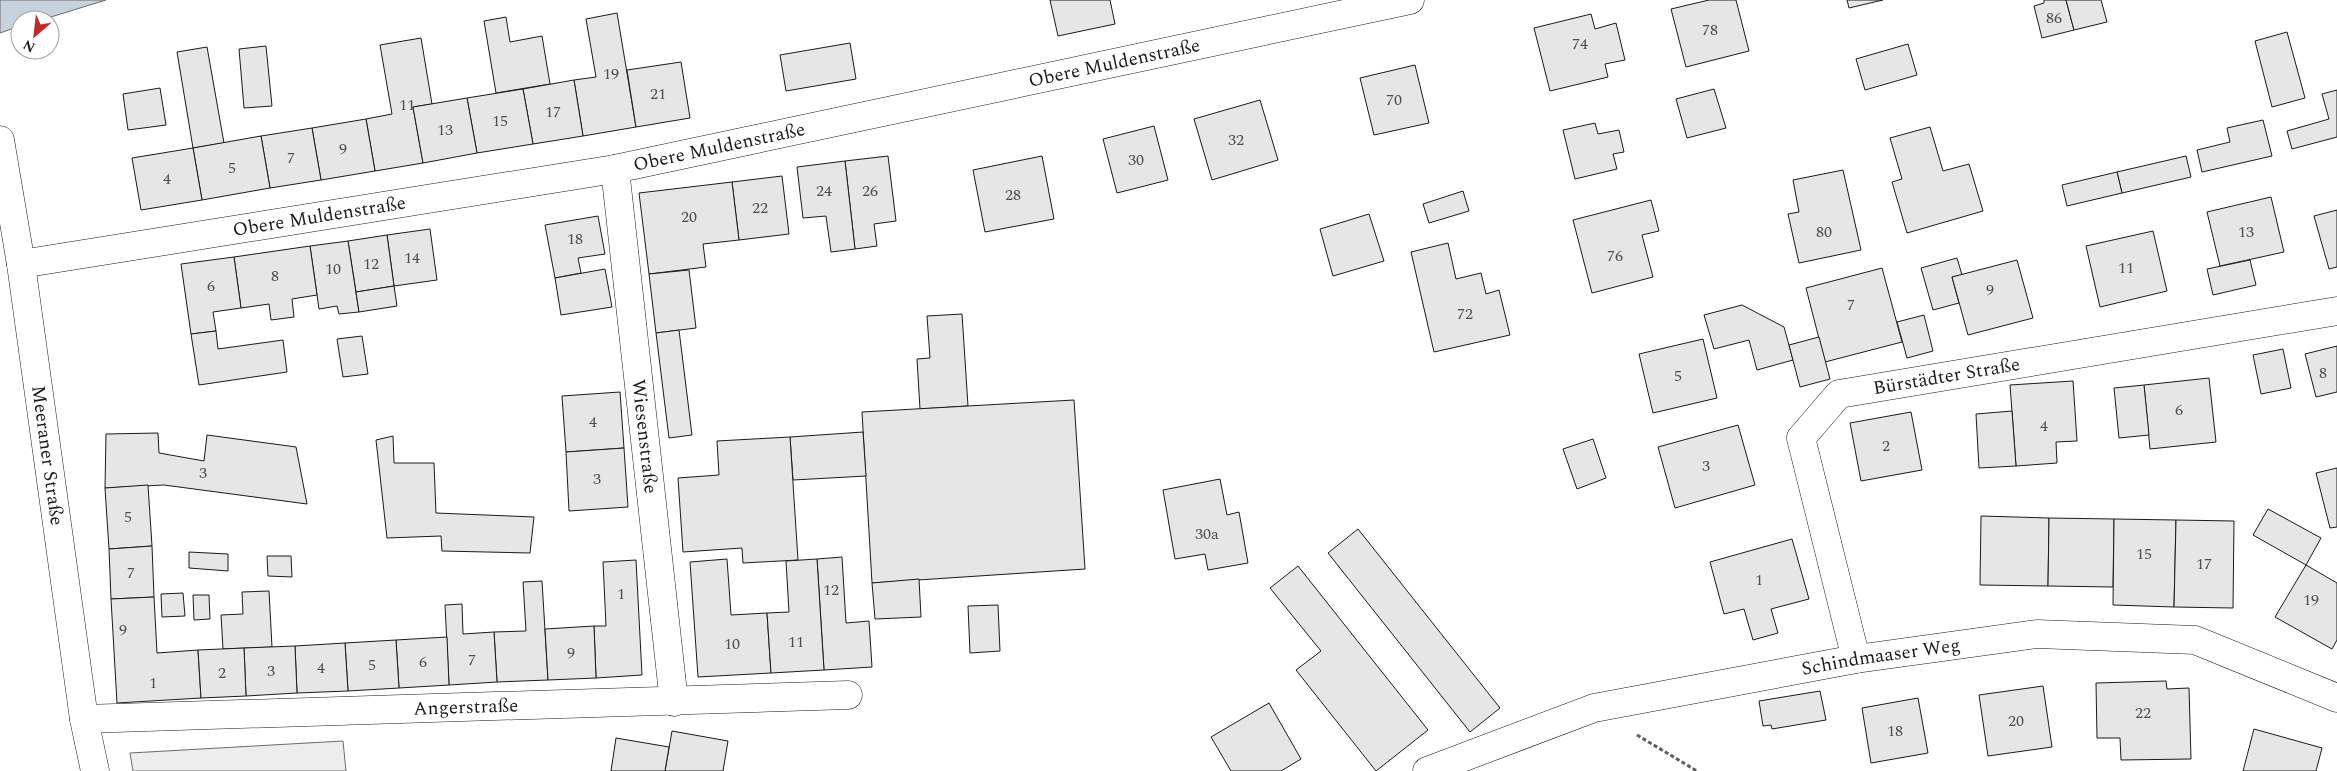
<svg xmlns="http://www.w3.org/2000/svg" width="2337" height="771" font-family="Spectral,serif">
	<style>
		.parking { fill: #ededed; stroke: #6a6a6a }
		.water { fill: #c6d2dc; stroke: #6a6a6a }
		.building { fill: #e6e6e6; stroke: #1a1a1a }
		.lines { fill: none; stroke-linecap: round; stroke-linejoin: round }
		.minor-casing { stroke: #1a1a1a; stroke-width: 29 }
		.tertiary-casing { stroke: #1a1a1a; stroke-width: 29 }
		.path { stroke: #5f5f5f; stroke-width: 3; stroke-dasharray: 4 2.5; stroke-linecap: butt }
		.minor { stroke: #fff; stroke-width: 28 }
		.tertiary { stroke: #fff; stroke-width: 28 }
		.labels { text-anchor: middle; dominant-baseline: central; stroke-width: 4; stroke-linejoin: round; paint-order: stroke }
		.number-label { font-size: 16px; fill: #4d4d4d }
		.street-label { font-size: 19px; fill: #1a1a1a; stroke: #fff }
	</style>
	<rect width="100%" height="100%" fill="#fff"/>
	<path class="parking" d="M343,741L346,771H133L130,753Z"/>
	<path class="water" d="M0,0H106L41,20H20V26L0,33Z"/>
	<g class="building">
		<path d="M1050,0H1110L1115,24L1058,36Z"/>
		<path d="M1709,0H1736L1749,51L1686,67L1671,9Z"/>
		<path d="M1847,0H1883L1849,8Z"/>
		<path d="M2044,0H2066L2074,30L2042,38L2034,6L2044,3Z"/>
		<path d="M2066,0H2101L2107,22L2074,30Z"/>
		<path d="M617,13L636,127L583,136L574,80L596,77L586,19Z"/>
		<path d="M1591,14L1595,29L1616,23L1625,60L1605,64L1608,77L1550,91L1534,28Z"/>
		<path d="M506,17L510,42L542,36L550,84L496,93L484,21Z"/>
		<path d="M2287,32L2305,98L2272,107L2255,41Z"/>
		<path d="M421,38L432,104L413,107L423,163L375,171L366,119L392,114L380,45Z"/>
		<path d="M850,43L856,79L786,91L780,55Z"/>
		<path d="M1908,44L1917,75L1865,90L1856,59Z"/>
		<path d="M266,46L272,106L244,108L239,49Z"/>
		<path d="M207,47L224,143L193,148L177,52Z"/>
		<path d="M681,62L690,118L636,127L627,70Z"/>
		<path d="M1415,65L1429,123L1374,135L1360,78Z"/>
		<path d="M574,80L583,136L533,144L523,89Z"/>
		<path d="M160,88L166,125L128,130L123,94Z"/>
		<path d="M523,89L533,144L477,153L467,98Z"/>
		<path d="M1714,89L1726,128L1687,138L1676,99Z"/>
		<path d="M2337,90V137L2292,149L2287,131L2329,119L2322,94Z"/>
		<path d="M467,98L477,153L423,163L413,107Z"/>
		<path d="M1260,100L1278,160L1212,180L1194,119Z"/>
		<path d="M366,119L375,171L321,180L312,128Z"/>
		<path d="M2263,120L2272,156L2202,172L2197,150L2230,142L2227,128Z"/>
		<path d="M1595,123L1598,134L1619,130L1624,152L1613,154L1617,169L1575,179L1563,130Z"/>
		<path d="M1154,126L1168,180L1117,193L1103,139Z"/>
		<path d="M1930,127L1943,171L1969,164L1983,211L1907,233L1892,182L1902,179L1890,138Z"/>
		<path d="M312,128L321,180L270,188L261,136Z"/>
		<path d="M261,136L270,188L202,200L193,148Z"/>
		<path d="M193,148L202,200L141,210L132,158Z"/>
		<path d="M888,156L896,221L874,224L877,246L855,249L845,161Z"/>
		<path d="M1042,156L1054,219L985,232L973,170Z"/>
		<path d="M2186,156L2191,177L2122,193L2117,172Z"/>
		<path d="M845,161L855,249L831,252L826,216L803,218L797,167Z"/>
		<path d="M1843,170L1861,250L1799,263L1788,214L1799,212L1793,180Z"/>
		<path d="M2117,172L2122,193L2067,206L2062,185Z"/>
		<path d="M782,176L789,234L739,240L732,182Z"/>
		<path d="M732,182L739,240L703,244L706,267L649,274L639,193Z"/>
		<path d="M1463,191L1469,211L1429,223L1423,204Z"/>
		<path d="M2271,197L2284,252L2220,266L2207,212Z"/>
		<path d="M1651,200L1659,231L1642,235L1653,277L1592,293L1573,220Z"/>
		<path d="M2337,210V267L2329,269L2314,216Z"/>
		<path d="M1369,214L1384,261L1333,276L1320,229Z"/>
		<path d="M598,216L605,254L578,258L581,273L555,278L545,225Z"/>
		<path d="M430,229L437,280L394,286L387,235Z"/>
		<path d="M2153,231L2167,291L2100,307L2086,246Z"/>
		<path d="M387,235L394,286L356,292L348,241Z"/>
		<path d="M348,241L359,312L339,314L337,306L319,309L310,246Z"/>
		<path d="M1448,243L1456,279L1481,273L1486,294L1499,290L1510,335L1434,352L1411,252Z"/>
		<path d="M310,246L317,295L292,299L294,317L271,320L269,304L241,308L234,257Z"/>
		<path d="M234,257L241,308L213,312L216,331L191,334L181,264Z"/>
		<path d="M1957,258L1962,275L1952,277L1959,303L1933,310L1921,268Z"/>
		<path d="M2017,260L2033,318L1968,335L1952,277Z"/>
		<path d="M2250,260L2256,285L2213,295L2207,269Z"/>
		<path d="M1882,268L1902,342L1825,362L1806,288Z"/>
		<path d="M605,269L612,307L561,315L555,278Z"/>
		<path d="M689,270L696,328L656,333L649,274Z"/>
		<path d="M394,286L397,306L359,312L356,292Z"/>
		<path d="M1742,305L1784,327L1793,360L1757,370L1749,340L1714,349L1704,315Z"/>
		<path d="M962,314L968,406L920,409L917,359L930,358L927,316Z"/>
		<path d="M1924,315L1933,351L1907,358L1897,322Z"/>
		<path d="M679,330L692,435L669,438L656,333Z"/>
		<path d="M216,331L218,349L283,340L287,372L199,385L191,334Z"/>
		<path d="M362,336L368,374L343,377L337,339Z"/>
		<path d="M1819,337L1830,379L1800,387L1789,345Z"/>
		<path d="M1703,339L1717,398L1653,413L1639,354Z"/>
		<path d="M2337,346V392L2316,397L2305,354Z"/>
		<path d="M2283,349L2291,388L2261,394L2253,355Z"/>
		<path d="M2209,378L2216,442L2150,449L2144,385Z"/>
		<path d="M2073,381L2077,441L2056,442L2057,463L2016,466L2010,385Z"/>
		<path d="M2144,385L2149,435L2119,438L2114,388Z"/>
		<path d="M620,392L624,448L566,452L562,396Z"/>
		<path d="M1074,400L1085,569L872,583L862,412Z"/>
		<path d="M2012,411L2016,466L1979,468L1976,414Z"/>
		<path d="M1911,412L1922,470L1861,481L1850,423Z"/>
		<path d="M1738,425L1755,485L1675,508L1658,447Z"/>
		<path d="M863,432L866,476L793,480L790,437Z"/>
		<path d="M158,433L159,453L204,461L207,435L296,447L307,504L164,485L105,488L106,434Z"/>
		<path d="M393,436L394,463H434L436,513L534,517L530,553L442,551L441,536L387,538L376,440Z"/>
		<path d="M790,437L798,560L743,563L742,548L683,552L678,478L719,475L717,441Z"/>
		<path d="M1593,439L1606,478L1577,489L1563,449Z"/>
		<path d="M624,448L628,507L569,511L566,452Z"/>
		<path d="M2337,468V527L2330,528L2316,473Z"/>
		<path d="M1220,479L1227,515L1239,512L1248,563L1208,570L1205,554L1175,559L1163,490Z"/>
		<path d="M148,485L152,546L109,549L105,488Z"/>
		<path d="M2268,509L2321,538L2306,565L2253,535Z"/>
		<path d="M1981,516L2049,518L2048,586L1980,585Z"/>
		<path d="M2049,518L2114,519L2113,587L2048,586Z"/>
		<path d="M2114,519L2176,520L2174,607L2113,605Z"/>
		<path d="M2176,520L2234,521L2233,608L2174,607Z"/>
		<path d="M1358,529L1500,708L1470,732L1328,553Z"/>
		<path d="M1792,539L1809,599L1771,609L1778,633L1753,640L1744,609L1724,614L1710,562Z"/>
		<path d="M152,546L154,597L111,599L109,549Z"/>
		<path d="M189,552L228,554V571L189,568Z"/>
		<path d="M267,556H291L292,577L268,576Z"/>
		<path d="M842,557L846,623L869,621L872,667L824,670L817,559Z"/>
		<path d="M727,559L731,615L767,613L771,673L698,677L690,562Z"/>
		<path d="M817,559L824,670L771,673L767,613L789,612L786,561Z"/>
		<path d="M636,560L642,675L596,678L594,626H606L603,562Z"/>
		<path d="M2306,565L2337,583V640L2332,649L2275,617Z"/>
		<path d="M1298,566L1428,730L1376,771L1296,670L1321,651L1270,588Z"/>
		<path d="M919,579L921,617L875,619L872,583Z"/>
		<path d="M542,581L548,680L497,682L494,632L526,631L523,582Z"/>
		<path d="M269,591L272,647L223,649L221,615L243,614L242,592Z"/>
		<path d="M183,593L185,616L162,617L161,594Z"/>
		<path d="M193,595H209L210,619L194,620Z"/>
		<path d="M154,597L157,653L198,650L201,698L117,703L111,599Z"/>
		<path d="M462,604L463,634L494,632L497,682L449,685L445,605Z"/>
		<path d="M998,605L1000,651L970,653L968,606Z"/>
		<path d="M594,626L596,678L548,680L545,629Z"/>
		<path d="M447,637L449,685L399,688L396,640Z"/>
		<path d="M396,640L399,688L348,691L345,643Z"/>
		<path d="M345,643L348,691L297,693L295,646Z"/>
		<path d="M295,646L297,693L246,696L244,648Z"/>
		<path d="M244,648L246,696L201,698L198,650Z"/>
		<path d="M2166,681L2167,689L2189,688L2191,759L2121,760L2120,738H2097L2096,683Z"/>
		<path d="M2043,686L2052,747L1988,756L1979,695Z"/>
		<path d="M1820,691L1826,720L1772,729L1771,725L1763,726L1759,701Z"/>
		<path d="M1918,698L1928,753L1871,763L1862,708Z"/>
		<path d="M1269,703L1301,759L1281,771H1231L1211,737Z"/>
		<path d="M2254,729L2322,748L2316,771H2243Z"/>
		<path d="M672,731L728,741L723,771H665Z"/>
		<path d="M616,738L669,747L665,771H611Z"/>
	</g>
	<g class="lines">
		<g class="minor-casing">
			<g id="minor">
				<path id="s1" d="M615,169L674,702"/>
				<path id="s2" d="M21,264L615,169L1410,0"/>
				<path id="s3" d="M1856,659L1801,438L1839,394L2337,311"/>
				<path id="s4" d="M84,719L848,695"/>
				<path id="s5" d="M1427,771L1594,708L1856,659L2037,634L2195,640L2337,698"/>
			</g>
		</g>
		<g class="tertiary-casing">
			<g id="tertiary">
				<path id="s6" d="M0,140L21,264L84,719L95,771"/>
			</g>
		</g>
		<path class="path" d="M1637,735L1697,771"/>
		<use href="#minor" class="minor"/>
		<use href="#tertiary" class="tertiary"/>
	</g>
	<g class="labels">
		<g class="number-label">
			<text x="2054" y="18">86</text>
			<text x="1710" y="30">78</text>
			<text x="1580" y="44">74</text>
			<text x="611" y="74">19</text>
			<text x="658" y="94">21</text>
			<text x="1394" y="100">70</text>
			<text x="407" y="105">11</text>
			<text x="553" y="112">17</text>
			<text x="500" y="121">15</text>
			<text x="445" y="130">13</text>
			<text x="1236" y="140">32</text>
			<text x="343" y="149">9</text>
			<text x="291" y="158">7</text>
			<text x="1136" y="160">30</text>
			<text x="232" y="168">5</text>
			<text x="167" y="179">4</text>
			<text x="824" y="191">24</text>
			<text x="870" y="191">26</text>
			<text x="1013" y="195">28</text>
			<text x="760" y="208">22</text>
			<text x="689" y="217">20</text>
			<text x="1824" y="232">80</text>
			<text x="2246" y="232">13</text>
			<text x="575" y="239">18</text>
			<text x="1615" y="256">76</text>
			<text x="412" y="258">14</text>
			<text x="371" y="264">12</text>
			<text x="2126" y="268">11</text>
			<text x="333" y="269">10</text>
			<text x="275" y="276">8</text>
			<text x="211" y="286">6</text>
			<text x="1990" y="290">9</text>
			<text x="1851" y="305">7</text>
			<text x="1465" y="314">72</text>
			<text x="2323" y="373">8</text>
			<text x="1678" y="376">5</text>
			<text x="2179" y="410">6</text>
			<text x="593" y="422">4</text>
			<text x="2044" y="426">4</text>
			<text x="1886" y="446">2</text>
			<text x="1706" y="466">3</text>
			<text x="203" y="473">3</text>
			<text x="597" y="479">3</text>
			<text x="128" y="517">5</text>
			<text x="1207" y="534">30a</text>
			<text x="2144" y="554">15</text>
			<text x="2204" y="564">17</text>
			<text x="131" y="573">7</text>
			<text x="1759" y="580">1</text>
			<text x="831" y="590">12</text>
			<text x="621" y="594">1</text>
			<text x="2311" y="600">19</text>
			<text x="123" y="630">9</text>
			<text x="796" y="642">11</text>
			<text x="732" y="644">10</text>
			<text x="571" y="653">9</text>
			<text x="472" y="660">7</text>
			<text x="423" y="662">6</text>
			<text x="372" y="665">5</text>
			<text x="321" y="668">4</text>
			<text x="271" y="671">3</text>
			<text x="222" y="673">2</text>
			<text x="153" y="683">1</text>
			<text x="2143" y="713">22</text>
			<text x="2016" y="721">20</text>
			<text x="1895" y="731">18</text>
		</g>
		<g class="street-label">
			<text stroke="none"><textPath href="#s2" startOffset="1112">Obere Muldenstraße</textPath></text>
			<text stroke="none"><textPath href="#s2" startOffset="708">Obere Muldenstraße</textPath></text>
			<text stroke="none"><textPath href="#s2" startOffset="302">Obere Muldenstraße</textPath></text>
			<text stroke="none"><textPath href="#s3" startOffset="395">Bürstädter Straße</textPath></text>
			<text stroke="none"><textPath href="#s1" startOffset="269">Wiesenstraße</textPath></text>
			<text stroke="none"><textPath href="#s6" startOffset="319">Meeraner Straße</textPath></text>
			<text stroke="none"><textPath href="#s5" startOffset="470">Schindmaaser Weg</textPath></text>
			<text stroke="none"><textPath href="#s4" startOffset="382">Angerstraße</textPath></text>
		</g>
	</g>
	<g transform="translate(35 35) rotate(208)"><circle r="24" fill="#ffffff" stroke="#a3a3a3"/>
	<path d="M0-4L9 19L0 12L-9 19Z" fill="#c62828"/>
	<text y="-8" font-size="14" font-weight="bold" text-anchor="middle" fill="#1a1a1a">N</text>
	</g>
</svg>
